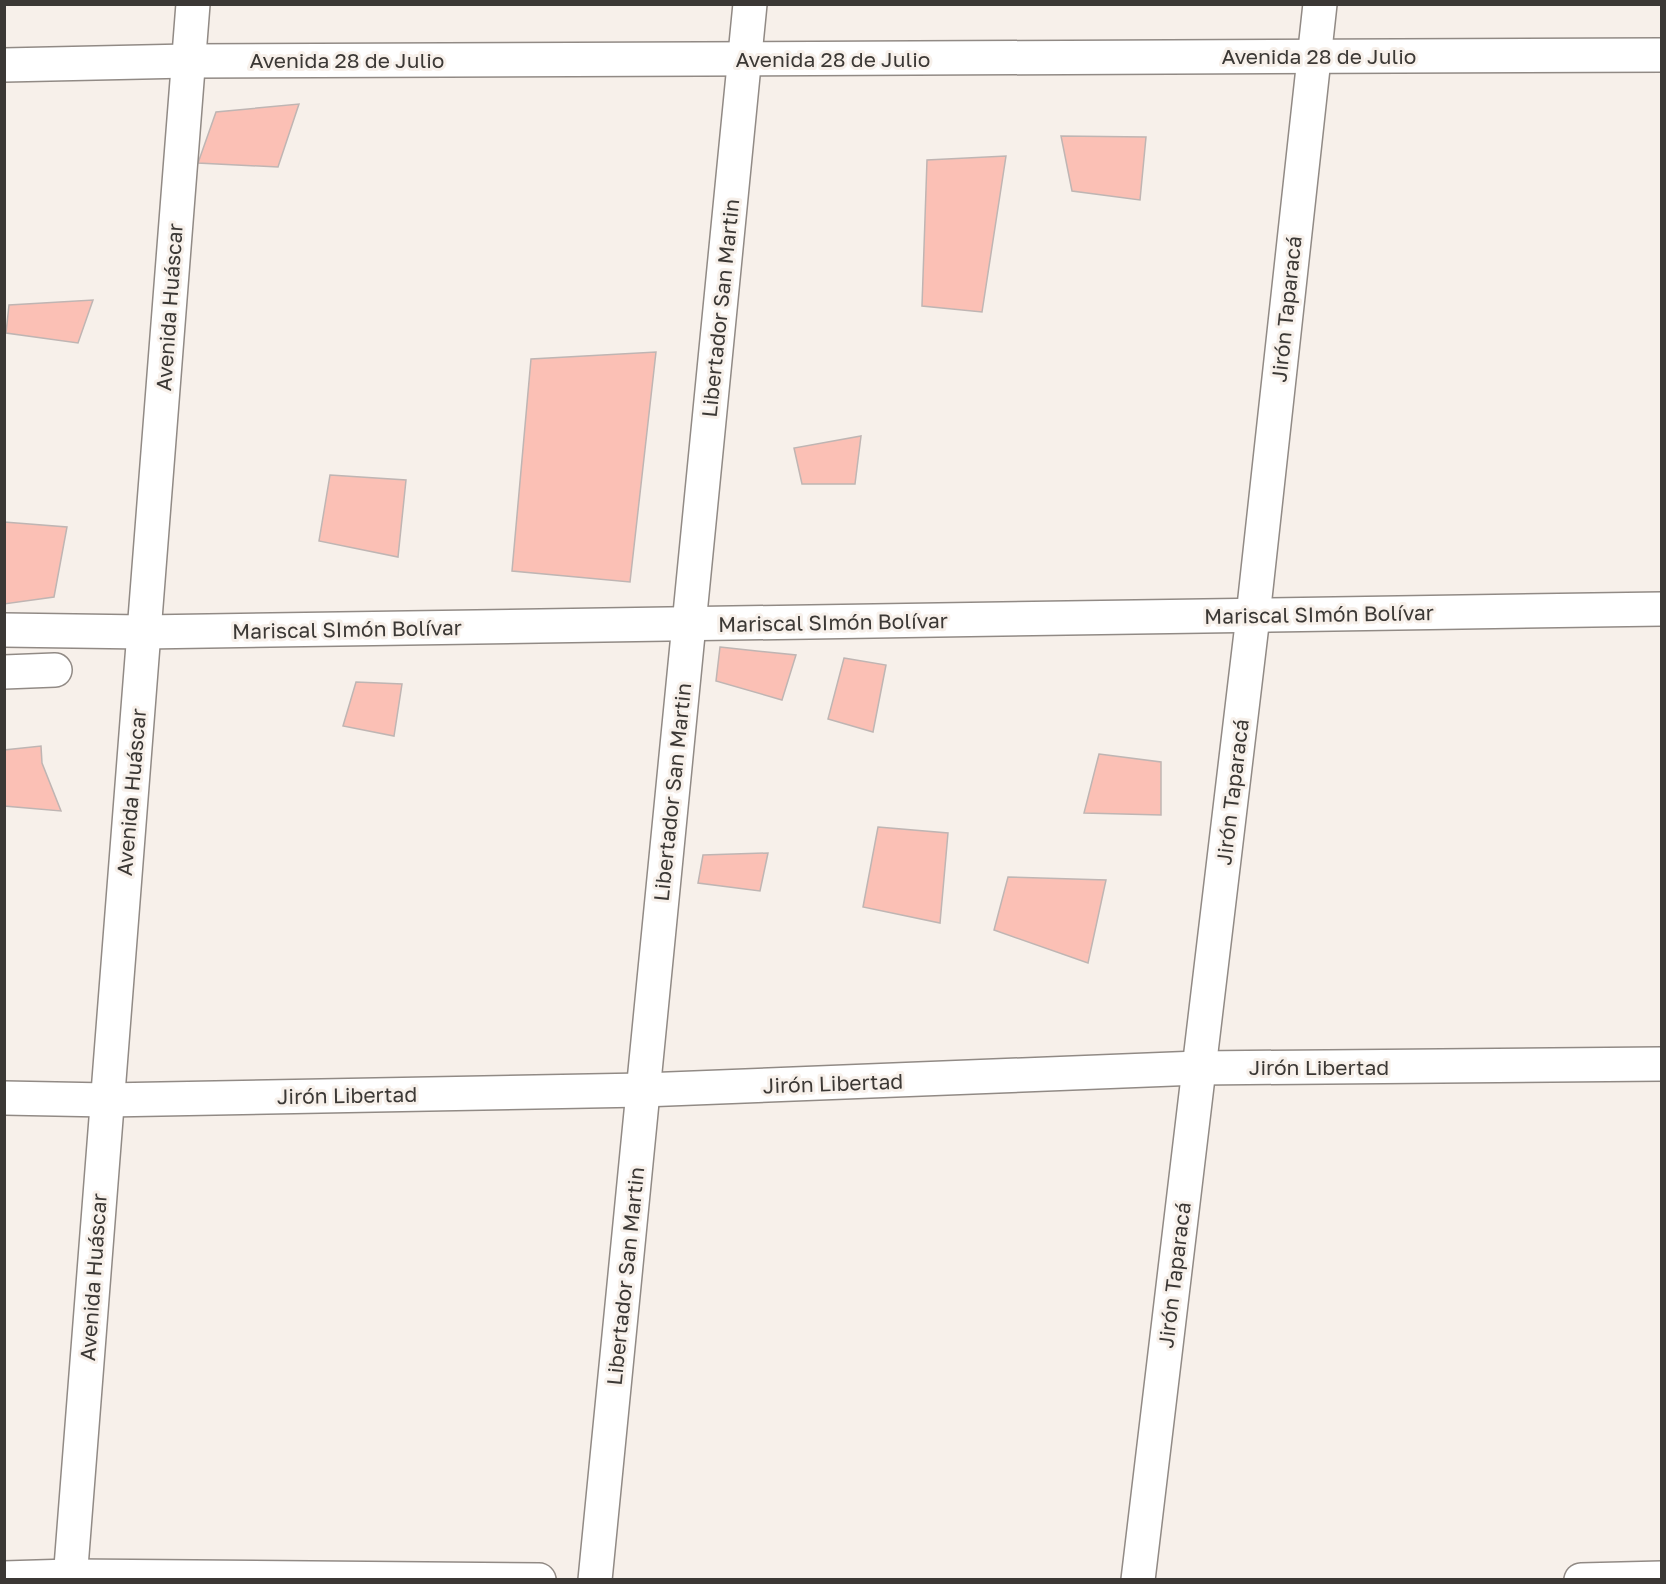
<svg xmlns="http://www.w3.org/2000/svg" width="1666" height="1584" font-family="'Golos Text',sans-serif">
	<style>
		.building { fill: #fbc0b5; stroke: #bfb5b3; stroke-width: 1.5 }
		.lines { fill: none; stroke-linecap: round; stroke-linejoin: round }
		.street-casing { stroke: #918a85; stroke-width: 36 }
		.street { stroke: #fff; stroke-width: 33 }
		.labels { text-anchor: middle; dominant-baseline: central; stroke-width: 6; stroke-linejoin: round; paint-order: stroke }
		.street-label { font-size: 21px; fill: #3b3835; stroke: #f7f0ea }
	</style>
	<rect width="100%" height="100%" fill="#f7f0ea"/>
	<g class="building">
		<path d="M299,104L278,167L198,163L216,112Z"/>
		<path d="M1061,136L1146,137L1140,200L1072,191Z"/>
		<path d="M1006,156L982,312L922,306L927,160Z"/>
		<path d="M93,300L78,343L6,333L9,305Z"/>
		<path d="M656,352L630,582L512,571L531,359Z"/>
		<path d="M861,436L855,484H802L794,448Z"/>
		<path d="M330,475L406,480L398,557L319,541Z"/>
		<path d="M4,522L67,527L54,597L4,604Z"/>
		<path d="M720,647L796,655L782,700L716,681Z"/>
		<path d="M844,658L886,665L873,732L828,719Z"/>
		<path d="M356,682L402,684L394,736L343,726Z"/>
		<path d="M41,746L42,763L61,811L4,806V750Z"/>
		<path d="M1099,754L1161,762V815L1084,813Z"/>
		<path d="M878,827L948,833L940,923L863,907Z"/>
		<path d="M768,853L760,891L698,883L703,855Z"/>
		<path d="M1008,877L1106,880L1088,963L994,930Z"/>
	</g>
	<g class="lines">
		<g class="street-casing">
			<g id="street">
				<path d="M4,65L188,61L1662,55"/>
				<path d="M4,630L144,632L1662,609"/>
				<path d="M4,672L55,670"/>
				<path d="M4,1098L107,1100L643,1090L1198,1068L1662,1064"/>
				<path d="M4,1578L70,1576L539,1580"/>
				<path d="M70,1580L193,4"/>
				<path d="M595,1580L750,4"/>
				<path d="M1138,1580L1253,616L1320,4"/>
				<path d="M1581,1580L1662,1578"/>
			</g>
		</g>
		<use href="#street" class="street"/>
	</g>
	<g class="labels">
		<g class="street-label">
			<text x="1319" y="56">Avenida 28 de Julio</text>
			<text x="833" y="59">Avenida 28 de Julio</text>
			<text x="347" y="60">Avenida 28 de Julio</text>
			<text transform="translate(169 307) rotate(-86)">Avenida Huáscar</text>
			<text transform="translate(720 308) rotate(-84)">Libertador San Martin</text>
			<text transform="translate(1286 309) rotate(-84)">Jirón Taparacá</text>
			<text transform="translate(1319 614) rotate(-1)">Mariscal SImón Bolívar</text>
			<text transform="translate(833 622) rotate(-1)">Mariscal SImón Bolívar</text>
			<text transform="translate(347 629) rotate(-1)">Mariscal SImón Bolívar</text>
			<text transform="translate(131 792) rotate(-85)">Avenida Huáscar</text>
			<text transform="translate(672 792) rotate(-84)">Libertador San Martin</text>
			<text transform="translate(1232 792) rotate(-83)">Jirón Taparacá</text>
			<text x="1319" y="1067">Jirón Libertad</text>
			<text transform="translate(833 1083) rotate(-2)">Jirón Libertad</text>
			<text transform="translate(347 1095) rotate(-1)">Jirón Libertad</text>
			<text transform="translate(1174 1275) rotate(-83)">Jirón Taparacá</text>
			<text transform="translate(625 1276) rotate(-84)">Libertador San Martin</text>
			<text transform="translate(93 1277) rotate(-86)">Avenida Huáscar</text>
		</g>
	</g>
	<rect width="1666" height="1584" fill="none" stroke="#3b3835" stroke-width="12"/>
</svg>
